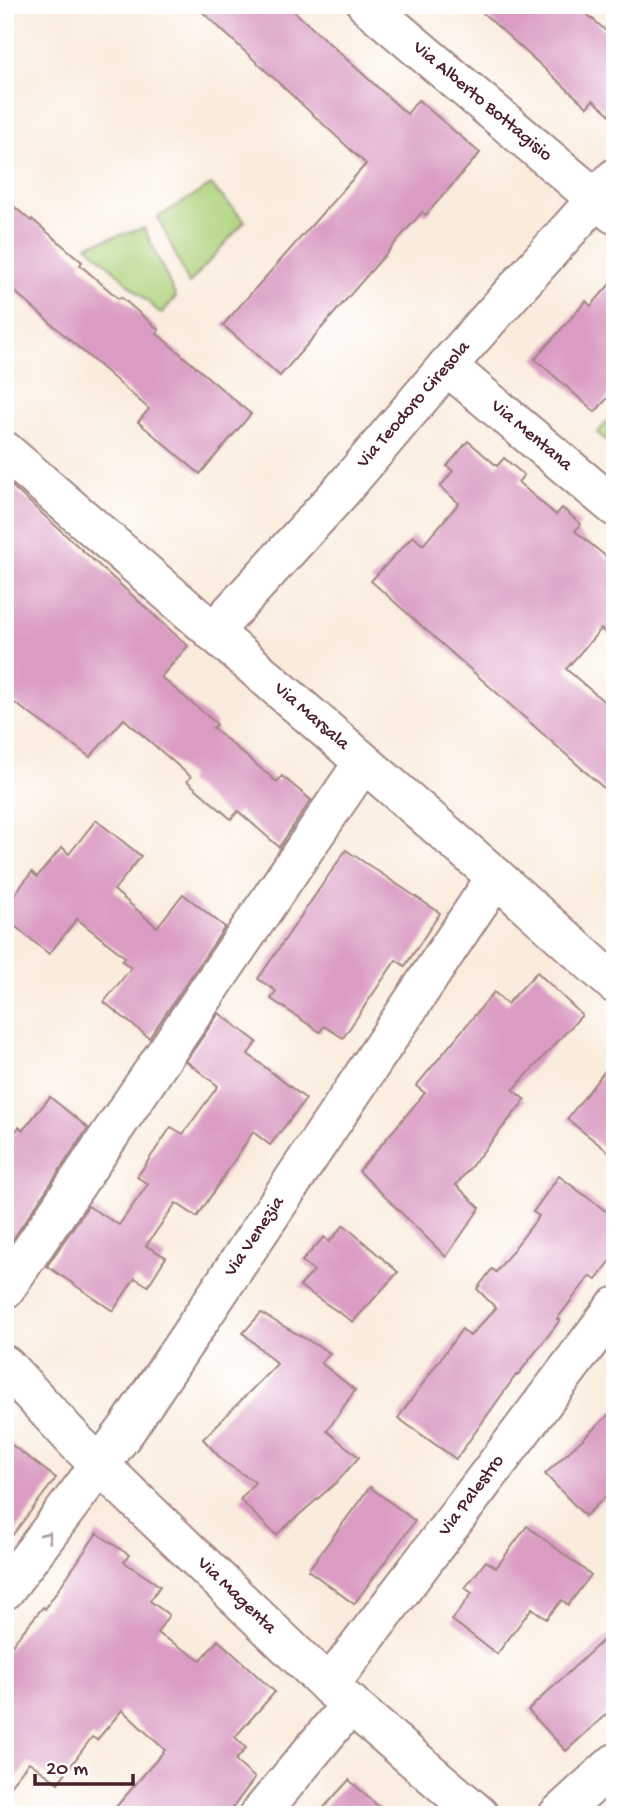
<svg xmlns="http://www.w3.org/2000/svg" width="620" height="1820" font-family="'Gochi Hand',sans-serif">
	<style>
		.green { fill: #aed27c; stroke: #7c7854; stroke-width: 2 }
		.building { fill: #da9cc3 }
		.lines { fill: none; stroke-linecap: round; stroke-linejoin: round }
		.minor-casing { stroke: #a28684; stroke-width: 42 }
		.minor { stroke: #fff; stroke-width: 38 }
		.oneway { stroke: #ae9aa0 }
		.labels { text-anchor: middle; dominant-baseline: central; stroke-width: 5; stroke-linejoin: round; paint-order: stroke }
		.street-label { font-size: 19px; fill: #4a1f2b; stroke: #fff }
	</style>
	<rect width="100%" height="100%" fill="#fff"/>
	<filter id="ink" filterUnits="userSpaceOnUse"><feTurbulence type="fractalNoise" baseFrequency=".0143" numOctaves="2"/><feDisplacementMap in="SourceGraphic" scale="14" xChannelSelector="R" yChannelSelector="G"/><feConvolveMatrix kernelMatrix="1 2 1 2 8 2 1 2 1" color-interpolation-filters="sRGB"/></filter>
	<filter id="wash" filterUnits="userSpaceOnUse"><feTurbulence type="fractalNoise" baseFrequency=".00686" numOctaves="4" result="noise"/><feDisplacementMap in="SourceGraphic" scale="28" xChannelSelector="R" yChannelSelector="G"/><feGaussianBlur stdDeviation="1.57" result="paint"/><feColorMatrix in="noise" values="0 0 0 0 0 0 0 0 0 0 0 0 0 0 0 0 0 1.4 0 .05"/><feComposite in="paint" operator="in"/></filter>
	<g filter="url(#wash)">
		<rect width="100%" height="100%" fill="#faecdd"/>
		<g class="green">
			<path d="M211,185L245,221L189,284L158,217Z"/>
			<path d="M144,228L176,297L161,314L87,245Z"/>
			<path d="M615,413V447L597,433Z"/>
		</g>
		<g id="blocks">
			<g class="building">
				<path d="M195,5H287L407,114L418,100L480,153L426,215L422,212L280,376L223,325L366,164Z"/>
				<path d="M474,5H577L615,39V119L593,100L587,107Z"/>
				<path d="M5,199L31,221L32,219L82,262L80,265L119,299L121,297L159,330L156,333L251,414L200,474L138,422L149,409L5,283Z"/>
				<path d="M615,278V390L595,412L535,359L586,301L591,306Z"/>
				<path d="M468,441L497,466L504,458L524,475L518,482L556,515L562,508L581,524L575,531L615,564V640L601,629L566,669L615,711V798L371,581L413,536L423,545L459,503L440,487L453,471L447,466Z"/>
				<path d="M5,480L188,646L161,677L217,724L213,728L277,782L282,776L311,800L279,847L238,811L231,819L187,781L191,777L124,719L90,757L5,696Z"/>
				<path d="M96,820L141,856L114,890L157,927L183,894L225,927L149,1038L104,1002L131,968L122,961L125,957L77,919L49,954L5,918V906L32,872L37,877L62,847L69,854Z"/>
				<path d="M346,850L440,913L405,966L396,960L343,1038L324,1026L320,1032L271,999L276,991L258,979Z"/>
				<path d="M537,972L582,1015L513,1090L525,1100L456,1185L480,1208L446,1257L359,1171L425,1093L416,1086L494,992L507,1004Z"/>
				<path d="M219,1013L257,1042L248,1054L306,1099L270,1145L253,1132L197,1217L176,1203L146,1246L166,1257L148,1286L135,1278L113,1311L47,1266L88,1206L119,1225L148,1184L137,1177L171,1127L183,1134L218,1086L186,1061Z"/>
				<path d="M615,1058V1157L567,1119Z"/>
				<path d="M50,1097L88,1128L13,1239L5,1233V1144L19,1127L23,1130Z"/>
				<path d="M559,1176L615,1218V1255L596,1280L590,1276L557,1319L560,1320L517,1376L516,1375L456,1459L398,1418L462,1329L470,1336L496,1308L477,1289L492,1269L496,1272L539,1216L533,1212Z"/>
				<path d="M344,1225L398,1272L353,1322L300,1286L314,1271L302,1261L324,1237L329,1242Z"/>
				<path d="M261,1313L330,1353L321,1363L355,1390L327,1431L359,1457L338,1481L276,1535L240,1500L255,1482L224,1462L203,1439L277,1364L243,1333Z"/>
				<path d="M615,1409V1488L585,1516L545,1474Z"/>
				<path d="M5,1440L56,1478L5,1545Z"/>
				<path d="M370,1487L415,1521L354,1604L308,1570Z"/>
				<path d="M527,1526L591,1575L568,1605L562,1600L546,1619L532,1608L497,1654L452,1620L472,1593L465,1588L486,1561L496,1568Z"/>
				<path d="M97,1533L129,1555L124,1562L160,1586L150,1601L169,1615L157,1633L201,1660L218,1640L275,1692L235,1737L246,1748L235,1761L255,1778L227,1815H109L165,1750L122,1710L97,1740L92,1737L58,1783L29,1762L5,1792V1653L43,1607L45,1609Z"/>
				<path d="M615,1629V1706L566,1751L528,1710Z"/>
				<path d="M349,1780L388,1815H317Z"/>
			</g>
		</g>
	</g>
	<g filter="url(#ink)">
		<use href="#blocks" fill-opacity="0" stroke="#a28684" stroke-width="2"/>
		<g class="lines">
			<g class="minor-casing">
				<g id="minor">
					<path d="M367,5L614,214"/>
					<path d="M447,366L615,507"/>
					<path d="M5,451L496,877L615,984"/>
					<path d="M213,632L343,489L447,366L615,178"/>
					<path d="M5,1289L363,763"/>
					<path d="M5,1365L77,1443L329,1686L479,1815"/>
					<path d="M5,1590L127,1429L496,877"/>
					<path d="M329,1686L615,1307"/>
					<path d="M259,1815L351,1704"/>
					<path d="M558,1815L615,1763"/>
				</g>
			</g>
			<use href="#minor" class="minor"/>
		</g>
		<defs><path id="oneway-chevron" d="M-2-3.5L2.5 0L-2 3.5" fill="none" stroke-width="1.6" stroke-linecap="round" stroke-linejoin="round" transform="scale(1.75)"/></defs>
		<use class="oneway" href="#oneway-chevron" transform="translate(47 1536) rotate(-52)"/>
	</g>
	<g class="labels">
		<g class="street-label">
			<text transform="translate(482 102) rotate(40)">Via Alberto Bottagisio</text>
			<text transform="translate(414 405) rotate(-49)">Via Teodoro Ciresola</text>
			<text transform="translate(531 436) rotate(40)">Via Mentana</text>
			<text transform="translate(311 717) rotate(41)">Via Marsala</text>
			<text transform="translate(255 1237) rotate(-56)">Via Venezia</text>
			<text transform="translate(472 1496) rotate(-53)">Via Palestro</text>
			<text transform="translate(236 1596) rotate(44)">Via Magenta</text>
		</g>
	</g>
	<rect width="620" height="1820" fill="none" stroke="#fff" stroke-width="28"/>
	<path d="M35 1774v10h98v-10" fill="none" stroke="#4a1f2b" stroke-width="3.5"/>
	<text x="46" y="1774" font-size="21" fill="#4a1f2b" stroke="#ffffff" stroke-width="5" paint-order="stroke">20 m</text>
</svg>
